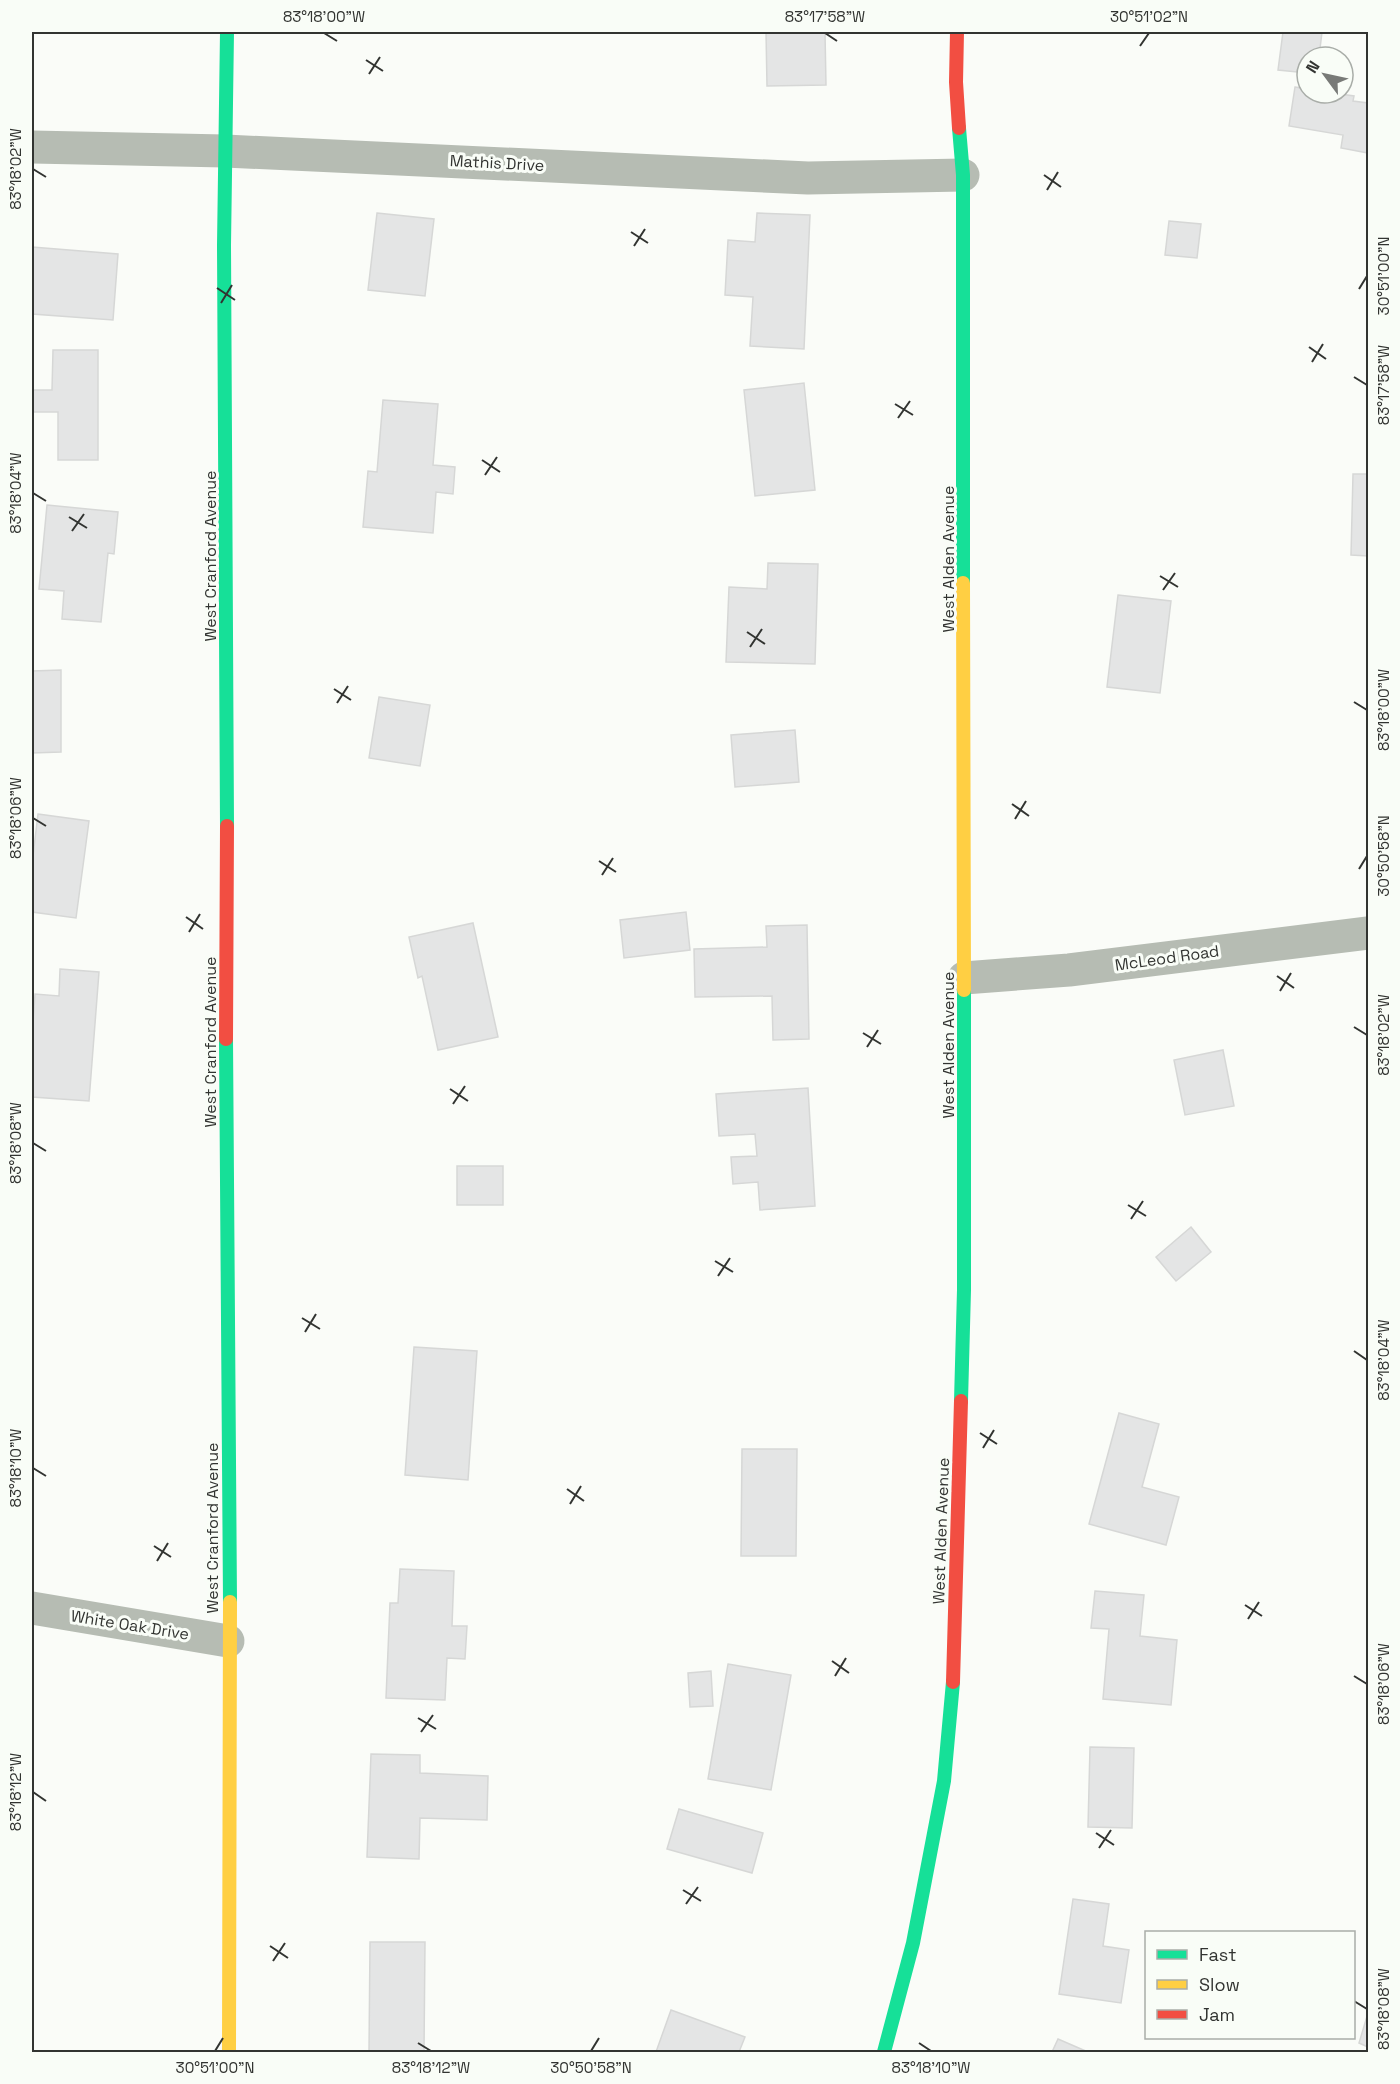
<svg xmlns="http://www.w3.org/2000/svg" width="1400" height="2084" font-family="'Space Grotesk',sans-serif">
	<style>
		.building { fill: #e4e5e5; stroke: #d6d7d6; stroke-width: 1.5 }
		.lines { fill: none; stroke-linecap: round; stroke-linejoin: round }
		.street { stroke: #b6bcb3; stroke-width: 33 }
		.fast { stroke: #16e098; stroke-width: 14 }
		.slow { stroke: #ffcf43; stroke-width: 14 }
		.jam { stroke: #f24e42; stroke-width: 14 }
		.ticks { fill: none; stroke: #323431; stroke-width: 2 }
		.labels { text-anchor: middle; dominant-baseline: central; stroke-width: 6; stroke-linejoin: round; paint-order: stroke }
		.street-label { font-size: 16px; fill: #323431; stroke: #f9fdf7 }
		.neatline { fill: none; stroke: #323431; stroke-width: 2 }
		.ticks-label { font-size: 15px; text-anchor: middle; fill: #323431 }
	</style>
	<rect width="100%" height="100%" fill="#fafcf8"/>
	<g class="building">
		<path d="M766,32H825L826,85L767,86Z"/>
		<path d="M1283,32H1322L1319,57H1307V73L1278,70Z"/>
		<path d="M1295,87L1307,89V93H1333L1354,96L1353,101L1368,103V153L1341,148L1343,135L1289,126Z"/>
		<path d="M377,213L434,219L425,296L368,290Z"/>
		<path d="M757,213L810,215L804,349L750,346L753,297L725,295L728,240L755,242Z"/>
		<path d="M1169,221L1201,224L1197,258L1165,255Z"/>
		<path d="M32,247L118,254L113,320L32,314Z"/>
		<path d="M53,350H98V460H58V412H32V390H52Z"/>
		<path d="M804,383L815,490L755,496L744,390Z"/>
		<path d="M383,400L438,404L433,465L455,467L453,494L436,492L433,533L363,527L368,471L377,472Z"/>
		<path d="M1353,474H1368V556L1351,555Z"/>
		<path d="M47,505L118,512L114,554L108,553L101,622L62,619L64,591L39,589Z"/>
		<path d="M768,563L818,564L815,664L726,662L729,587L767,589Z"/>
		<path d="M1118,595L1171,601L1160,693L1107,687Z"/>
		<path d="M61,670V752L32,753V671Z"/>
		<path d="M379,697L430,705L420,766L369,758Z"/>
		<path d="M795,730L799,782L735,787L731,735Z"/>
		<path d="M38,814L89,821L76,918L32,912V864Z"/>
		<path d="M686,912L690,950L624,958L620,920Z"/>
		<path d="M473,923L498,1037L438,1050L422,976L418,978L409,937Z"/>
		<path d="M807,925L809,1039L773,1040L772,996L695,997L694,949L767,947L766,926Z"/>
		<path d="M60,969L99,972L89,1101L32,1097V1036L35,994L59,996Z"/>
		<path d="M1223,1050L1234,1106L1185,1115L1174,1060Z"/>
		<path d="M808,1088L815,1206L760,1210L758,1182L733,1184L731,1157L757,1156L755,1134L719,1136L716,1094Z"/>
		<rect x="457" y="1166" width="46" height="39"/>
		<path d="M1191,1227L1211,1252L1176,1281L1156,1257Z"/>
		<path d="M414,1347L477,1351L468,1480L405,1475Z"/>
		<path d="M1119,1413L1159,1424L1142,1487L1179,1497L1166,1545L1089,1524Z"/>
		<path d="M742,1449H797L796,1556H741Z"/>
		<path d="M400,1569L454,1571L452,1626H467L465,1659L447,1658L445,1700L386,1698L390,1603H398Z"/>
		<path d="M1095,1591L1144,1595L1140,1636L1177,1640L1171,1705L1103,1699L1109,1629L1091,1628Z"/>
		<path d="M728,1664L791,1675L771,1790L708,1779Z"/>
		<path d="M711,1671L713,1706L690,1707L688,1673Z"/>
		<path d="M1090,1747L1134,1748L1132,1828L1088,1827Z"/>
		<path d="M371,1754L420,1755V1773L488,1776L487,1820L420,1818L419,1859L367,1857Z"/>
		<path d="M679,1809L763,1833L752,1873L667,1849Z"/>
		<path d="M1073,1899L1109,1904L1103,1946L1129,1950L1121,2003L1059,1994Z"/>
		<path d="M370,1942H425L424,2052H369Z"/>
		<path d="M671,2010L745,2037L739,2052H656Z"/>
		<path d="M1368,2013V2047L1359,2043Z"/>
		<path d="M1058,2039L1088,2052H1052Z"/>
	</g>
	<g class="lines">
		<g class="street">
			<path d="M32,147L225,151L808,178L963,175"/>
			<path d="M964,978L1069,970L1368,933"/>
			<path d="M32,1608L228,1641"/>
		</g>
		<g class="fast">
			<path d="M959,128L963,175V583"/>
			<path d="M227,826L224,245L227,32"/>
			<path d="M226,1039C226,1226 230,1414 230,1602"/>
			<path d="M961,1401L964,1290V990"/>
			<path d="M884,2052L913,1943L944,1781L953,1682"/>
		</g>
		<g class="slow">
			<path d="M963,583L964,990"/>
			<path d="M229,2052L230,1602"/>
		</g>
		<g class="jam">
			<path d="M957,32L956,82L959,128"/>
			<path d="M226,1039L227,826"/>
			<path d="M953,1682L961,1401"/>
		</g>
	</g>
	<path class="ticks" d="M324,33L337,41M825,33L837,41M1140,46L1149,33M366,60L383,71M369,74L380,57M33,169L46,177M1044,175L1061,187M1047,190L1058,172M631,232L648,243M634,246L645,229M217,288L235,300M1359,289L1367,276M221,303L232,285M1309,347L1326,359M1312,362L1323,344M1354,377L1367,385M895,404L913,415M898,418L910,401M482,460L500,472M485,475L497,457M33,493L46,501M69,517L87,528M72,531L84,514M1160,576L1178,587M1163,590L1175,573M747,632L765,644M750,647L762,629M334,689L351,700M1354,702L1367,710M337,703L348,686M1012,804L1029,816M33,818L46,826M1015,819L1026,801M599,861L616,872M1359,869L1367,856M602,875L613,858M186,917L203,929M189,932L200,914M1277,976L1294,988M1280,991L1291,973M1354,1027L1367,1035M863,1033L881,1044M867,1047L878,1030M450,1089L468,1101M453,1104L465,1086M33,1143L46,1151M1128,1205L1146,1216M1131,1219L1143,1201M715,1261L733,1272M718,1276L730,1258M302,1318L320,1329M305,1332L316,1314M1354,1351L1367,1360M980,1433L997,1444M983,1448L994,1430M33,1468L46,1476M567,1489L584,1501M570,1504L581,1486M154,1546L171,1557M157,1561L168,1543M1245,1605L1262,1616M1248,1619L1259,1602M832,1661L849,1673M835,1676L846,1658M1354,1676L1367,1684M418,1718L436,1729M421,1732L433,1715M33,1792L46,1801M1096,1833L1114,1845M1099,1848L1111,1830M683,1890L701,1901M686,1904L698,1887M270,1946L288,1958M273,1961L285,1943M1354,2001L1367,2009M418,2043L431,2051M919,2043L931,2051M215,2051L223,2038M591,2051L599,2038"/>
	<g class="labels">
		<g class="street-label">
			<text transform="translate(497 163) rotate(3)">Mathis Drive</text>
			<text transform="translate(210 556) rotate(-90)">West Cranford Avenue</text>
			<text transform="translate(948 559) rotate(-90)">West Alden Avenue</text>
			<text transform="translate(1167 958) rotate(-8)">McLeod Road</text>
			<text transform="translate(210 1042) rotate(-90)">West Cranford Avenue</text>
			<text transform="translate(948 1045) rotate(-90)">West Alden Avenue</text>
			<text transform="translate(212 1528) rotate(-90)">West Cranford Avenue</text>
			<text transform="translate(941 1531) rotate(-88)">West Alden Avenue</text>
			<text transform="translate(130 1625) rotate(9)">White Oak Drive</text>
		</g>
	</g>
	<rect width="1400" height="2084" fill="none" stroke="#f9fdf7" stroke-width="66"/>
	<rect x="1145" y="1931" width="210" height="108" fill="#f9fdf7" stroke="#a9ada8" stroke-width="1.5"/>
	<rect x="1157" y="1950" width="30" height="9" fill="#16e098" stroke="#a9ada8" stroke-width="1.5"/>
	<text x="1199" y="1961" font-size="18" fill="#323431">Fast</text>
	<rect x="1157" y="1980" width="30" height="9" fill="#ffcf43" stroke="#a9ada8" stroke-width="1.5"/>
	<text x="1199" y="1991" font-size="18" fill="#323431">Slow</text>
	<rect x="1157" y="2010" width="30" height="9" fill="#f24e42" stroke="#a9ada8" stroke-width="1.5"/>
	<text x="1199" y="2021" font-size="18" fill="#323431">Jam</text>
	<g transform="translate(1325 75) rotate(303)"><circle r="28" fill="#f9fdf7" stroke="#a9ada8" stroke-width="1.5"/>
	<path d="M0-4.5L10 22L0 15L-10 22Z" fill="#787a77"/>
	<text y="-9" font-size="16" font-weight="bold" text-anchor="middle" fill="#323431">N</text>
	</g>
	<rect x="33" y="33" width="1334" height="2018" class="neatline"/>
	<g class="ticks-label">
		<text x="324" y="22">83°18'00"W</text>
		<text x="825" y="22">83°17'58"W</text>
		<text x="1149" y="22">30°51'02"N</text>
		<text transform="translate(16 169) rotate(-90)" y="5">83°18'02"W</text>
		<text transform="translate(1384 276) rotate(-90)" y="5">30°51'00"N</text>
		<text transform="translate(1384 385) rotate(-90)" y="5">83°17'58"W</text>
		<text transform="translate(16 493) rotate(-90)" y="5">83°18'04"W</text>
		<text transform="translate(1384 710) rotate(-90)" y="5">83°18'00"W</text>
		<text transform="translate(16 818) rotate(-90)" y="5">83°18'06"W</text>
		<text transform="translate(1384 856) rotate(-90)" y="5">30°50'58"N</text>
		<text transform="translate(1384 1035) rotate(-90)" y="5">83°18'02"W</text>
		<text transform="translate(16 1143) rotate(-90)" y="5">83°18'08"W</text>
		<text transform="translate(1384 1360) rotate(-90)" y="5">83°18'04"W</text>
		<text transform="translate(16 1468) rotate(-90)" y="5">83°18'10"W</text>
		<text transform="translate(1384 1684) rotate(-90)" y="5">83°18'06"W</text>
		<text transform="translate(16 1792) rotate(-90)" y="5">83°18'12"W</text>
		<text transform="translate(1384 2009) rotate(-90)" y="5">83°18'08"W</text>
		<text x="215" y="2073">30°51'00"N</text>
		<text x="431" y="2073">83°18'12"W</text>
		<text x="591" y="2073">30°50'58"N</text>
		<text x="931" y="2073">83°18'10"W</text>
	</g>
</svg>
